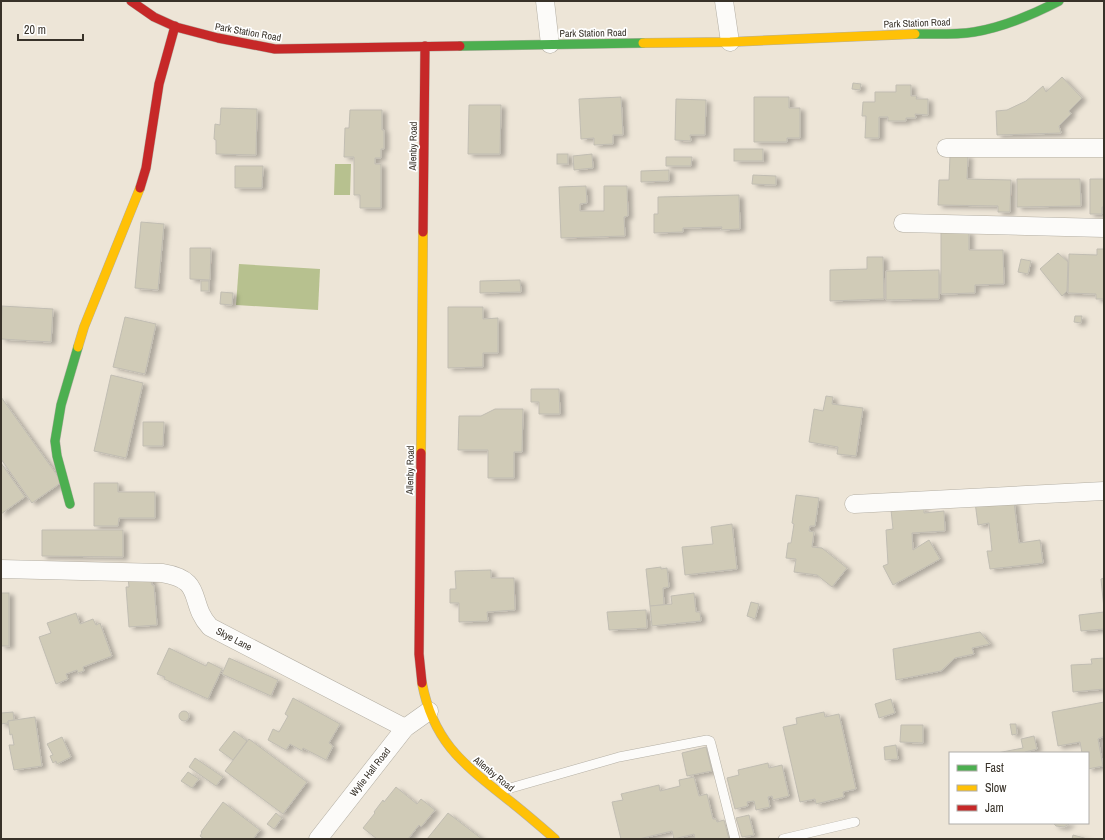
<svg xmlns="http://www.w3.org/2000/svg" width="1105" height="840" font-family="'Archivo Narrow',sans-serif">
	<style>
		.water { fill: #b7c18f }
		.building { fill: #d0cbb7; stroke: #c1bdb2; filter: url(#shadow) }
		.lines { fill: none; stroke-linecap: round; stroke-linejoin: round }
		.lane-casing { stroke: #b4afa4; stroke-width: 10 }
		.street-casing { stroke: #b4afa4; stroke-width: 19 }
		.fast-casing { stroke: #b4afa4; stroke-width: 10 }
		.slow-casing { stroke: #b4afa4; stroke-width: 10 }
		.jam-casing { stroke: #b4afa4; stroke-width: 10 }
		.lane { stroke: #fcfbf9; stroke-width: 9 }
		.street { stroke: #fcfbf9; stroke-width: 18 }
		.fast { stroke: #4caf50; stroke-width: 9 }
		.slow { stroke: #ffc107; stroke-width: 9 }
		.jam { stroke: #c62828; stroke-width: 9 }
		.labels { text-anchor: middle; dominant-baseline: central; stroke-width: 3.5; stroke-linejoin: round; paint-order: stroke }
		.street-label { font-size: 10px; fill: #383229; stroke: #fff }
	</style>
	<defs>
		<filter id="shadow"><feDropShadow dx="4.5" dy="2.5" stdDeviation="2" flood-color="#0004"/></filter>
	</defs>
	<rect width="100%" height="100%" fill="#ede5d7"/>
	<g class="water">
		<path d="M335,164H351L350,195H334Z"/>
		<path d="M239,264L320,269L318,310L236,305Z"/>
	</g>
	<g class="building">
		<path d="M1062,77L1082,98L1069,111L1071,114L1059,126L1061,133L997,135L996,111L1007,110L1026,101L1043,86L1046,92Z"/>
		<path d="M853,83L861,84L860,90L852,89Z"/>
		<path d="M896,85H911V96H917L916,99H928V115L915,114L916,118H906V121H888V117H879V138H865L866,116H862L863,102H875V92H896Z"/>
		<path d="M621,97L623,135H613V144L594,145V138L581,139L579,99Z"/>
		<path d="M754,97H789V108H800V138H787V142H754Z"/>
		<path d="M676,99L706,100L705,135H690L691,141L675,140Z"/>
		<path d="M469,105H501L500,154H468Z"/>
		<path d="M221,108L257,109L256,155L216,154V140L214,139L215,124L220,125Z"/>
		<path d="M350,110H382V130H384V149H381V158H375V164H381V208H360V195H354V157H344L345,128H349Z"/>
		<rect x="734" y="149" width="29" height="12"/>
		<rect x="557" y="154" width="11" height="10"/>
		<path d="M592,154L593,168L574,170L573,156Z"/>
		<path d="M950,156H968L967,179L1011,180L1010,212H998V206L938,205L939,180H949Z"/>
		<path d="M666,157H692L691,166H666Z"/>
		<path d="M235,166H263L262,188H235Z"/>
		<path d="M669,170V181L641,182V171Z"/>
		<path d="M753,175L776,176V185L752,184Z"/>
		<path d="M1017,179H1080L1081,206L1017,207Z"/>
		<path d="M1090,179H1104V207H1102V214H1090Z"/>
		<path d="M586,186L587,203L580,204V211H604V186H627L628,216L624,217L625,236L561,238L559,187Z"/>
		<path d="M739,195L740,229L721,230L722,227L683,228V232L654,233V214H658V197Z"/>
		<path d="M141,222L164,224L158,290L135,288Z"/>
		<path d="M941,232H969V250H1003L1004,284L975,285V293L941,294Z"/>
		<path d="M190,248H211L210,280L190,279Z"/>
		<path d="M1097,249H1104V299H1096V294L1068,293L1069,254L1097,255Z"/>
		<path d="M1058,253L1068,262L1067,291L1062,296L1040,269Z"/>
		<path d="M867,257H883L884,299L830,301V270L867,269Z"/>
		<path d="M1021,259L1031,261L1028,274L1018,272Z"/>
		<path d="M939,270V299L886,300V271Z"/>
		<path d="M520,280L521,292L480,293V281Z"/>
		<rect x="201" y="281" width="8" height="10"/>
		<path d="M221,292L233,293L232,305L220,304Z"/>
		<path d="M2,306L53,309L51,342L1,339Z"/>
		<path d="M448,307H483V319L498,318V353H483V367L448,368Z"/>
		<path d="M1075,316H1082L1081,323L1074,322Z"/>
		<path d="M125,317L156,324L145,374L113,367Z"/>
		<path d="M111,375L143,383L126,458L94,451Z"/>
		<path d="M531,389H559L560,414H539V402H531Z"/>
		<path d="M826,396L833,397L832,404L863,408L856,456L837,454L838,447L809,442L814,409L823,411Z"/>
		<path d="M1,397L62,482L32,503L1,459Z"/>
		<path d="M495,409H523L522,452H514V478H488V450H458L459,416H481Z"/>
		<path d="M143,422H164L163,446H143Z"/>
		<path d="M1,463L25,497L1,514Z"/>
		<path d="M94,483H118V492H155V518H119L118,526H94Z"/>
		<path d="M796,495L819,498L815,526H810L809,531L814,532L812,547L822,548L847,568L832,587L817,575L794,572L796,559L786,558L788,543H791L794,524L792,523Z"/>
		<path d="M975,502H1014L1019,543L1040,540L1043,563L990,569L987,551H992L989,523L978,525Z"/>
		<path d="M924,508V513L944,511L945,531L912,533L913,550L929,540L940,559L893,585L883,566L888,564L886,530L893,529L891,510Z"/>
		<path d="M732,524L737,569L685,575L682,547L713,544L711,527Z"/>
		<path d="M42,530H123V557L42,556Z"/>
		<path d="M661,567V569L667,568L669,587L663,588L664,605L650,606L646,569Z"/>
		<path d="M491,570V578H514L515,610L487,612L488,621L459,622V603H450V589H456L455,571Z"/>
		<path d="M151,576L152,585H154L157,625L129,627L126,587H129L128,578Z"/>
		<path d="M1104,578V609L1101,579Z"/>
		<rect x="1" y="593" width="8" height="53"/>
		<path d="M694,593L696,612H700L701,621L652,626L650,606L672,604L671,596Z"/>
		<path d="M751,602L759,604L755,619L747,616Z"/>
		<path d="M646,610L647,628L609,630L607,612Z"/>
		<path d="M1104,612V629L1081,631L1079,615Z"/>
		<path d="M76,613L80,624L93,619L96,625L100,623L112,656L83,667L84,671L78,673L77,670L66,674L68,679L56,684L39,637L51,633L47,623Z"/>
		<path d="M980,632L990,644L972,648L974,654L955,658L941,671L896,680L893,649Z"/>
		<path d="M169,648L206,666L208,662L222,669L208,699L164,679L165,677L157,674Z"/>
		<path d="M229,658L278,680L271,696L222,674Z"/>
		<path d="M1104,658V689L1073,692L1071,665L1092,664L1091,659Z"/>
		<path d="M293,698L340,724L329,743L333,746L326,760L303,748L302,751L290,744L286,750L268,740L273,729L279,732L288,716L285,714Z"/>
		<path d="M891,699L895,713L879,718L875,704Z"/>
		<path d="M1104,702V736L1098,739L1103,766L1088,769V753H1082L1080,742L1058,746L1052,712Z"/>
		<circle cx="184" cy="716" r="5"/>
		<path d="M13,712L14,720L8,721V723L1,724V713Z"/>
		<path d="M824,712L825,717L839,714L856,789L843,792L844,797L816,804L815,799L800,802L783,727L797,724L796,718Z"/>
		<path d="M35,717L42,766L14,770L9,745H14L12,734L10,735L8,721Z"/>
		<path d="M1010,724H1016L1017,734L1012,735Z"/>
		<path d="M901,725H923V743L900,742Z"/>
		<path d="M234,731L247,741L233,760L219,750Z"/>
		<path d="M1034,736L1037,749L1025,752V753H997L1023,748L1021,739Z"/>
		<path d="M62,737L71,757L57,764L56,761L53,763L50,756L53,755L47,744Z"/>
		<path d="M249,739L307,782L283,814L225,771Z"/>
		<path d="M896,745L898,759L885,760L884,747Z"/>
		<path d="M706,747L712,771L687,776L682,753Z"/>
		<path d="M195,758L223,777L216,786L189,767Z"/>
		<path d="M768,763L769,768L782,765L789,796L773,800L772,796L768,797L770,807L756,810L754,801L747,802L748,806L735,809L727,778L739,775L738,770Z"/>
		<path d="M188,772L199,779L192,788L181,781Z"/>
		<path d="M694,777L699,796L707,794L713,819H716L717,822L724,820L729,839H695L694,834L674,839L672,831L639,839H621L612,802L623,800L621,794L659,785L660,791L680,786L679,780Z"/>
		<path d="M396,787L417,804L421,799L435,810L421,827L419,825L408,839H377L363,828L375,813L374,812L383,800L384,802Z"/>
		<path d="M223,802L260,830L253,839H204L200,836L202,833L201,832Z"/>
		<path d="M276,813L282,818L274,829L267,824Z"/>
		<path d="M448,813L482,839H427Z"/>
		<path d="M749,815L754,835L742,837L736,818Z"/>
		<path d="M1053,823H1071L1064,827L1056,826Z"/>
		<path d="M1073,835L1088,839H1072Z"/>
	</g>
	<g class="lines">
		<g class="lane-casing">
			<g id="lane">
				<path d="M500,791L619,757L707,740L710,741L711,744L735,839"/>
				<path d="M783,839L855,822"/>
			</g>
		</g>
		<g class="street-casing">
			<g id="street">
				<path d="M545,1L550,44"/>
				<path d="M724,1L730,42"/>
				<path d="M946,148H1104"/>
				<path d="M903,223L1104,228"/>
				<path d="M854,504L1104,491"/>
				<path d="M1,569L162,573C206,580 187,602 210,627L405,728"/>
				<path d="M318,839L405,728L429,711"/>
			</g>
		</g>
		<g class="fast-casing">
			<g id="fast">
				<path d="M915,34C934,34 955,35 974,32C1004,27 1032,15 1059,1"/>
				<path d="M460,46L643,43"/>
				<path d="M70,504L57,456L55,441L61,405L78,347"/>
			</g>
		</g>
		<g class="slow-casing">
			<g id="slow">
				<path d="M643,43L730,42L915,34"/>
				<path d="M78,347L84,327L140,188"/>
				<path d="M421,453L423,232"/>
				<path d="M422,683C433,741 462,763 506,798C523,811 539,825 555,839"/>
			</g>
		</g>
		<g class="jam-casing">
			<g id="jam">
				<path d="M131,1L154,17L176,27L218,38L275,49L460,46"/>
				<path d="M140,188L146,168L159,84L175,26"/>
				<path d="M423,232L425,46"/>
				<path d="M421,453L419,654L422,683"/>
			</g>
		</g>
		<use href="#lane" class="lane"/>
		<use href="#street" class="street"/>
		<use href="#fast" class="fast"/>
		<use href="#slow" class="slow"/>
		<use href="#jam" class="jam"/>
	</g>
	<g class="labels">
		<g class="street-label">
			<text transform="translate(917 23) rotate(-2)">Park Station Road</text>
			<text transform="translate(248 32) rotate(10)">Park Station Road</text>
			<text transform="translate(593 33) rotate(-1)">Park Station Road</text>
			<text transform="translate(413 146) rotate(-89)">Allenby Road</text>
			<text transform="translate(410 470) rotate(-89)">Allenby Road</text>
			<text transform="translate(234 639) rotate(27)">Skye Lane</text>
			<text transform="translate(370 772) rotate(-52)">Wylie Hall Road</text>
			<text transform="translate(494 774) rotate(39)">Allenby Road</text>
		</g>
	</g>
	<rect width="1105" height="840" fill="none" stroke="#383229" stroke-width="4"/>
	<rect x="949" y="752" width="140" height="72" fill="#ffffff" stroke="#afada9"/>
	<rect x="957" y="765" width="20" height="6" fill="#4caf50" stroke="#afada9"/>
	<text x="985" y="772" font-size="12" fill="#383229">Fast</text>
	<rect x="957" y="785" width="20" height="6" fill="#ffc107" stroke="#afada9"/>
	<text x="985" y="792" font-size="12" fill="#383229">Slow</text>
	<rect x="957" y="805" width="20" height="6" fill="#c62828" stroke="#afada9"/>
	<text x="985" y="812" font-size="12" fill="#383229">Jam</text>
	<path d="M18 34v6h65v-6" fill="none" stroke="#383229" stroke-width="2"/>
	<text x="24" y="34" font-size="12" fill="#383229" stroke="#ffffff" stroke-width="3" paint-order="stroke">20 m</text>
</svg>
